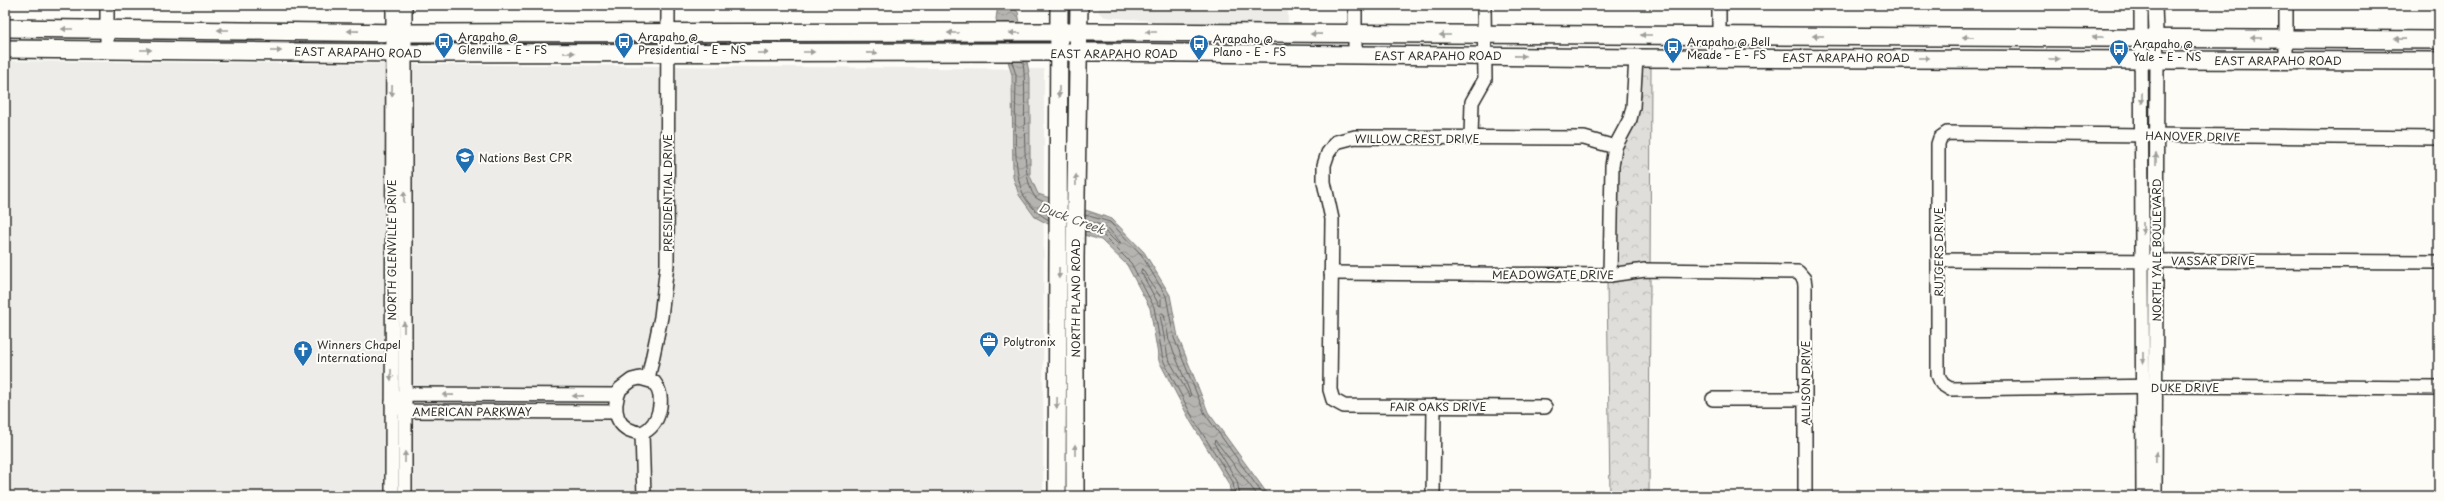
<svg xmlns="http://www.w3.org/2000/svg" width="2444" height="501" font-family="'Playpen Sans',sans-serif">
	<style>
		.built { fill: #edece8 }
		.park { fill: url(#park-crowns); stroke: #858482 }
		.water { fill: url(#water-waves); stroke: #7e7d7b }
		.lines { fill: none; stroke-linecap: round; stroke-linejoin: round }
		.shore { stroke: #626261; stroke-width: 1 }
		.minor-casing { stroke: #2b2b2b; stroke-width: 16 }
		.major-casing { stroke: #2b2b2b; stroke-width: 20 }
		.minor { stroke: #fdfcf7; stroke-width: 13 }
		.major { stroke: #fdfcf7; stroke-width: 17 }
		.oneway { fill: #9e9e9b }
		.labels { text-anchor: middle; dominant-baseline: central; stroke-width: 4; stroke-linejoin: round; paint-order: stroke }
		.poi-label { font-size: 11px; fill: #2b2b2b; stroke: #fdfcf7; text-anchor: start }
		.street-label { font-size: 11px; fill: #2b2b2b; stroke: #fdfcf7 }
		.water-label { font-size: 12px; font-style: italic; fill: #5b5b5a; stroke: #fdfcf7 }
	</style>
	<defs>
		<pattern id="park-crowns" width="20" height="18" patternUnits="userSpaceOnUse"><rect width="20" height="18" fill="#dfdeda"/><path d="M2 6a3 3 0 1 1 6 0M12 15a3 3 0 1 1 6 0" fill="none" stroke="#c0bfbb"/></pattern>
		<pattern id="water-waves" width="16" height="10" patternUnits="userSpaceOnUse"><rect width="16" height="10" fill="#b5b4b1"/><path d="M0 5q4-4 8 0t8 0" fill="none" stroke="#939390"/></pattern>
	</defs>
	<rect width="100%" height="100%" fill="#fdfcf7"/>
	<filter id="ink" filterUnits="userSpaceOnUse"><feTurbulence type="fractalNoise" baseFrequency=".025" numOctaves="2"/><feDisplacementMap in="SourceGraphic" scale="8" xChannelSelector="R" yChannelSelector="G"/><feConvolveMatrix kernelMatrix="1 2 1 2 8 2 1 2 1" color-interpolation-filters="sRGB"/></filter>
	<g filter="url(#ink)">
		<g class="built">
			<path d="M5,5H738L5,8Z"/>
			<path d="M1099,5H1288V25L1187,24L1105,17L1099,13Z"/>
			<path d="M5,61L1044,69L1043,496H5Z"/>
		</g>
		<path class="park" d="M1642,67H1651L1649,496H1610L1607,281H1617L1618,157L1641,98Z"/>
		<path class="water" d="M998,5H1010L1018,12L1030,78V176L1038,194L1112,219L1144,252L1170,295L1178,337L1208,412L1269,496H1231L1229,484L1191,422L1159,361L1150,308L1127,265L1101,240L1050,225L1035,217L1019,195L1013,177L1012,75L996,19Z"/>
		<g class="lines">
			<g class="shore">
				<path d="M1012,62L1016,75C1016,105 1012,165 1022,191C1026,203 1038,214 1049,220"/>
				<path d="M1023,62C1028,94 1018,175 1035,197C1038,200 1045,202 1049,204"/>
				<path d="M1085,215L1110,222L1141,254L1166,296L1174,338L1205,414L1264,496"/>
				<path d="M1085,226L1106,232L1118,244L1121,243L1107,227L1085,220"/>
				<path d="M1085,231L1104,236L1131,263L1154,307L1163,360L1194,420L1233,482L1235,496"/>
				<path d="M1142,269L1161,298V306L1159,305L1141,272Z"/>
				<path d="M1162,313L1164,314L1169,340L1191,395L1190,397L1168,358L1160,315Z"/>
				<path d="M1240,496L1237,481L1214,443L1215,440L1258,496"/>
			</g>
			<g class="minor-casing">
				<g id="minor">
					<path d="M107,5V50"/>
					<path d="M2141,5L2143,496"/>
					<path d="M2155,5L2157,60L2155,496"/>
					<path d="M2286,5V59"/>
					<path d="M1355,55V5"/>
					<path d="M1719,57V5"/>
					<path d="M1471,137L1472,102L1485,79L1484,5"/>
					<path d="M2439,138L1947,133L1940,138L1938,144V375L1942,384L1950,389L2162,386L2439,388"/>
					<path d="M1938,260L2439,262"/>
					<path d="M1331,273L1610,275L1645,270L1798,272L1804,279L1805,285V496"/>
					<path d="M1610,275L1612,166L1615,147L1630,119L1633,107L1636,58"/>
					<path d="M640,378L654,382C666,398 660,425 642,433C616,431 611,410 620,389L632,380Z"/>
					<path d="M648,379L661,317L667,265L668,5"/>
					<path d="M1713,399H1805"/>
					<path d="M1545,407L1344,406L1333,400L1330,390L1332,219L1324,182V165L1328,153L1336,142L1355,137L1584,138L1615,147"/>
					<path d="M615,412L405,411L392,403L405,394L617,395"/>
					<path d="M642,433L644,496"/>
					<path d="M392,496L393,5"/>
					<path d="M405,496V5"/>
					<path d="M1433,496L1434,406"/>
				</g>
			</g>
			<g class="major-casing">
				<g id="major">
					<path d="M5,28L405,33L1096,32L2439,40"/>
					<path d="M5,49L404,53L1096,52L1636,58L2439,61"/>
					<path d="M1057,496L1059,5"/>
					<path d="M1075,496V258L1079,5"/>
				</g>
			</g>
			<use href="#minor" class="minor"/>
			<use href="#major" class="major"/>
		</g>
		<defs><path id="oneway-solid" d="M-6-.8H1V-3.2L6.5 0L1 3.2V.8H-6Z"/></defs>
		<g class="oneway">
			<use href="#oneway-solid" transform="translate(67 29) rotate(-180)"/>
			<use href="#oneway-solid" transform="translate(223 30) rotate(-180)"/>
			<use href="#oneway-solid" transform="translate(353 31) rotate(-179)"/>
			<use href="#oneway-solid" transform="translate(1151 32) rotate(-180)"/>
			<use href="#oneway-solid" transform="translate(953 33) rotate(180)"/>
			<use href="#oneway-solid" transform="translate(1015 33) rotate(180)"/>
			<use href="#oneway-solid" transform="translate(1316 34) rotate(-179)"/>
			<use href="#oneway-solid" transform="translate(1445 35) rotate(-180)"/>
			<use href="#oneway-solid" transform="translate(1646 35) rotate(180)"/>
			<use href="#oneway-solid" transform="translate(1818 36) rotate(-180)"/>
			<use href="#oneway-solid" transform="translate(1968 37) rotate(-180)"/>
			<use href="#oneway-solid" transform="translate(2098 37) rotate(-180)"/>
			<use href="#oneway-solid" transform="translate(2256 38) rotate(-180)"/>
			<use href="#oneway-solid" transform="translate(2400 39) rotate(-179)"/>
			<use href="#oneway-solid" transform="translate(146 50)"/>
			<use href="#oneway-solid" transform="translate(276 51)"/>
			<use href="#oneway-solid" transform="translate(809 52)"/>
			<use href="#oneway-solid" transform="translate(569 53)"/>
			<use href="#oneway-solid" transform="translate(763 53)"/>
			<use href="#oneway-solid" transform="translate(872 53) rotate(1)"/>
			<use href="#oneway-solid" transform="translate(1520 56) rotate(1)"/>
			<use href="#oneway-solid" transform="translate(1924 58)"/>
			<use href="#oneway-solid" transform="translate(2054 59)"/>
			<use href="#oneway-solid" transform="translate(392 91) rotate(91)"/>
			<use href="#oneway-solid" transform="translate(1059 92) rotate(90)"/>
			<use href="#oneway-solid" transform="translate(2142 98) rotate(90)"/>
			<use href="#oneway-solid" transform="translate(2156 159) rotate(-90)"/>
			<use href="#oneway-solid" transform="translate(1076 180) rotate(-89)"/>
			<use href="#oneway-solid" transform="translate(404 197) rotate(-90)"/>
			<use href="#oneway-solid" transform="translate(2143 228) rotate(90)"/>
			<use href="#oneway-solid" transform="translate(1059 273) rotate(91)"/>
			<use href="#oneway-solid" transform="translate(404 327) rotate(-90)"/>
			<use href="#oneway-solid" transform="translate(2143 358) rotate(90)"/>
			<use href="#oneway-solid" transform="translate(391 375) rotate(90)"/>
			<use href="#oneway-solid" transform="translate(448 395) rotate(-179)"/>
			<use href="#oneway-solid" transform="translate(578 396) rotate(179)"/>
			<use href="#oneway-solid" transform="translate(1057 403) rotate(91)"/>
			<use href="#oneway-solid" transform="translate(1075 450) rotate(-90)"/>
			<use href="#oneway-solid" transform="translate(405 457) rotate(-90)"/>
			<use href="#oneway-solid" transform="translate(2156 457) rotate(-89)"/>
		</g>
	</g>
	<defs>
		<g id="bus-pin" transform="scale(1)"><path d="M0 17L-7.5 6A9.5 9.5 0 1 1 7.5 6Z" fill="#1f6fb2" stroke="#fdfcf7"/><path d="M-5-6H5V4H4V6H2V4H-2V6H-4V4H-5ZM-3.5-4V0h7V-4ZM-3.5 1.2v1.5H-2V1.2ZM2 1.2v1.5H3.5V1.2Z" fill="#fff"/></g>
		<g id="school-pin" transform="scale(1)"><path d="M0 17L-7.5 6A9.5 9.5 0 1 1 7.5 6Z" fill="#1f6fb2" stroke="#fdfcf7"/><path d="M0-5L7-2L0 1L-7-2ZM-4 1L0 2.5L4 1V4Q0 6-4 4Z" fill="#fff"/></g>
		<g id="office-pin" transform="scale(1)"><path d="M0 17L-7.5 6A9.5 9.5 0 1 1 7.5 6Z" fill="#1f6fb2" stroke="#fdfcf7"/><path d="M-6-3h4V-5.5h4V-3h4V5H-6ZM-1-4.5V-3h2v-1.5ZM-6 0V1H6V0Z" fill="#fff"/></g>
		<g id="church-pin" transform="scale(1)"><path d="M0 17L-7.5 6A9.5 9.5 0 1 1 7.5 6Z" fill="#1f6fb2" stroke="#fdfcf7"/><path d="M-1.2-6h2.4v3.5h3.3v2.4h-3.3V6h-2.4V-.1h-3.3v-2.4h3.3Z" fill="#fff"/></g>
	</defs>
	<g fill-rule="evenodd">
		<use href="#bus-pin" x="444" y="42"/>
		<use href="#bus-pin" x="624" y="42"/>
		<use href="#bus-pin" x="1199" y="44"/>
		<use href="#bus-pin" x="1673" y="47"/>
		<use href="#bus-pin" x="2119" y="49"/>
		<use href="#school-pin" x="465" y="157"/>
		<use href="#office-pin" x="989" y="341"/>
		<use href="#church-pin" x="303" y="350"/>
	</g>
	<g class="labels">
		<g class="poi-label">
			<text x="458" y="36">Arapaho @<tspan x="458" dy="13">Glenville - E - FS</tspan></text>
			<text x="638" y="36">Arapaho @<tspan x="638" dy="13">Presidential - E - NS</tspan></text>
			<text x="1213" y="38">Arapaho @<tspan x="1213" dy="13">Plano - E - FS</tspan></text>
			<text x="1687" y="41">Arapaho @ Bell<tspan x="1687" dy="13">Meade - E - FS</tspan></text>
			<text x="2133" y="43">Arapaho @<tspan x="2133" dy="13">Yale - E - NS</tspan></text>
			<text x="479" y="157">Nations Best CPR</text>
			<text x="1003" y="341">Polytronix</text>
			<text x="317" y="344">Winners Chapel<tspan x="317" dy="13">International</tspan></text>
		</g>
		<g class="street-label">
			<text transform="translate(358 52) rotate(1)">EAST ARAPAHO ROAD</text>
			<text x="1114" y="53">EAST ARAPAHO ROAD</text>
			<text x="1438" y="55">EAST ARAPAHO ROAD</text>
			<text x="1846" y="57">EAST ARAPAHO ROAD</text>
			<text x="2278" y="60">EAST ARAPAHO ROAD</text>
			<text transform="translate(2193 136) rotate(1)">HANOVER DRIVE</text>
			<text x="1417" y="138">WILLOW CREST DRIVE</text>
			<text transform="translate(667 193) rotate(-90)">PRESIDENTIAL DRIVE</text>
			<text transform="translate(391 250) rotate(-90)">NORTH GLENVILLE DRIVE</text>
			<text transform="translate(2156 250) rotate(-90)">NORTH YALE BOULEVARD</text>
			<text transform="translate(1938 252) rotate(-90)">RUTGERS DRIVE</text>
			<text x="2213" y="260">VASSAR DRIVE</text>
			<text x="1553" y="274">MEADOWGATE DRIVE</text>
			<text transform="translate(1075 298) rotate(-90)">NORTH PLANO ROAD</text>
			<text transform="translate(1805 383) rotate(-90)">ALLISON DRIVE</text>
			<text x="2185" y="387">DUKE DRIVE</text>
			<text x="1438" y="406">FAIR OAKS DRIVE</text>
			<text x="472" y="411">AMERICAN PARKWAY</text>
		</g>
		<g class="water-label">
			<text transform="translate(1072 218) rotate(20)">Duck Creek</text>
		</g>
	</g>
	<rect width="2444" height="501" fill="none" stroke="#fdfcf7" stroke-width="20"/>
	<rect x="10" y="10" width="2424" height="481" fill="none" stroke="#2b2b2b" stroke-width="1.5" filter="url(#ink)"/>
</svg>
